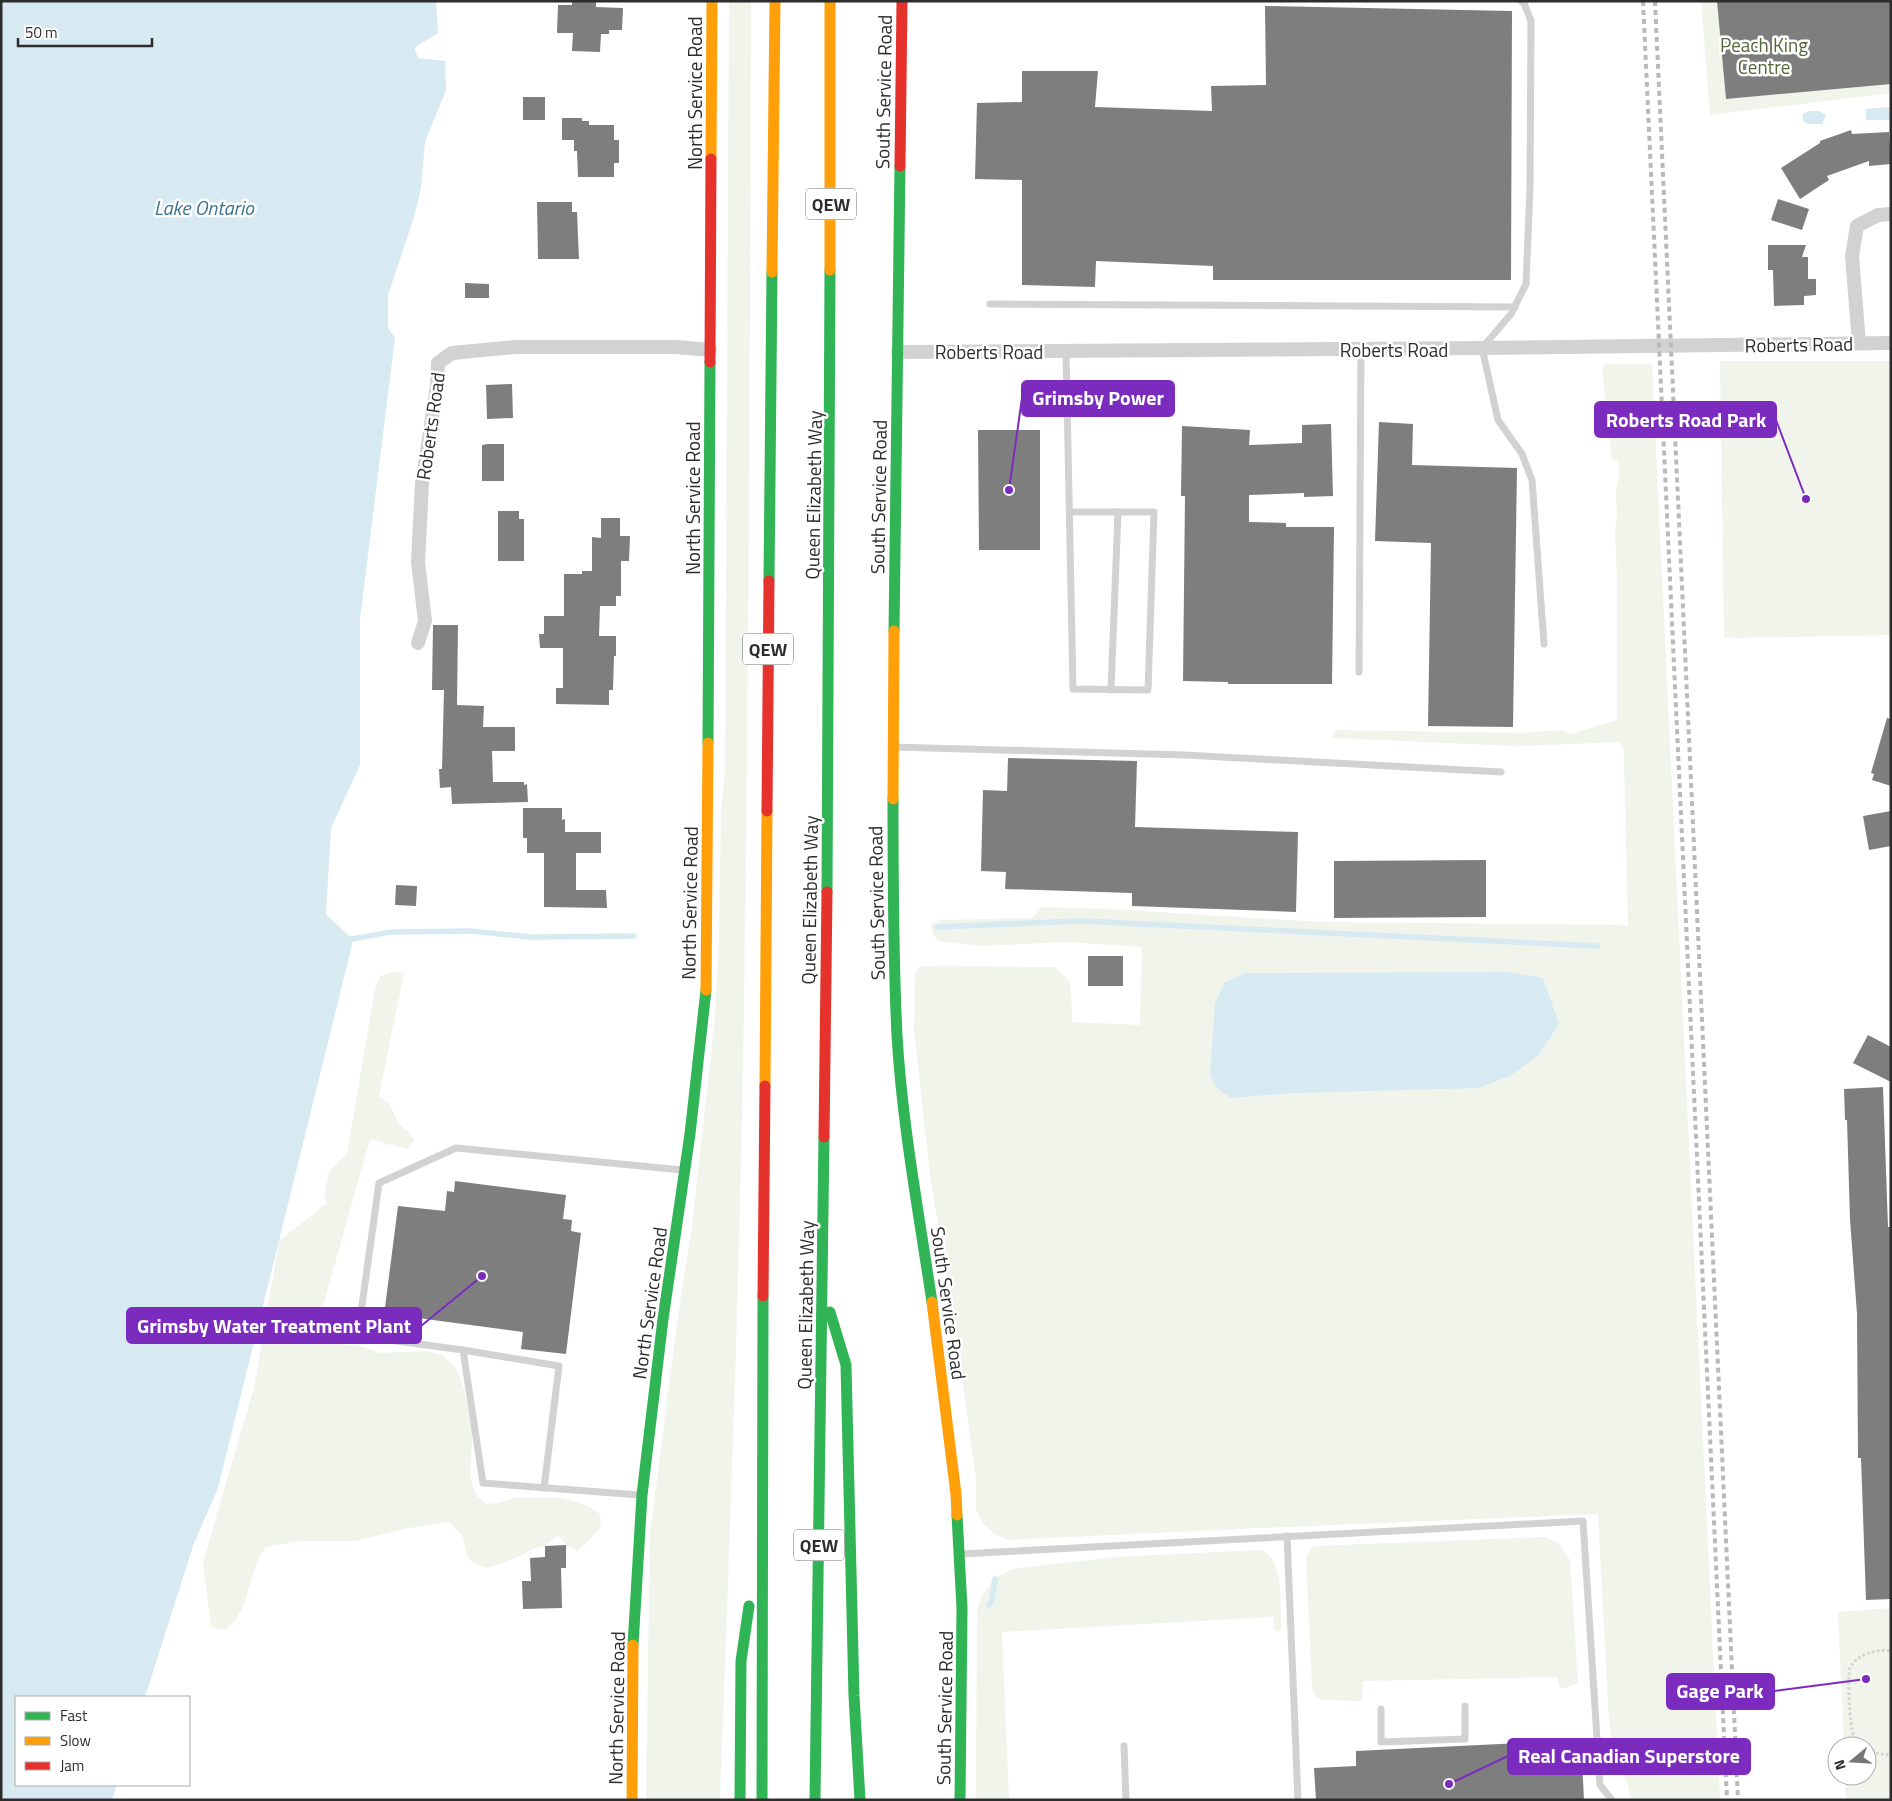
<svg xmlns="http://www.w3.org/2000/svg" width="1892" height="1801" font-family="'Titillium Web',sans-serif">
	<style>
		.green { fill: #f0f4eb; fill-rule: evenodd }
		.water { fill: #d7e9f1 }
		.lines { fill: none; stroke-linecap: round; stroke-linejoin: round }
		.stream { stroke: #d7e9f1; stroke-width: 5.5 }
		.building { fill: #7e7e7e }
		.path { stroke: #d2d2d2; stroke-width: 3; stroke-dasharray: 2.5 2.5; stroke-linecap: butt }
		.lane { stroke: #d2d2d2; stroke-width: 7 }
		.street { stroke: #d2d2d2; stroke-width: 14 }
		.fast { stroke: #30b455; stroke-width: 11 }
		.slow { stroke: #ff9f0a; stroke-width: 11 }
		.jam { stroke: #e5322d; stroke-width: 11 }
		.rail { stroke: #b9b9b9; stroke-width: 4; stroke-dasharray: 5 4; stroke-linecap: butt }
		.labels { text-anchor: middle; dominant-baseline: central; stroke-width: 5; stroke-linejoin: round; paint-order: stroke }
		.shield { fill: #fff; stroke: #6c6c6c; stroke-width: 1 }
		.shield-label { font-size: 18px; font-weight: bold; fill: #2d2d2d }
		.park-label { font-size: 19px; fill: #53683a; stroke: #fff }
		.street-label { font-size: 19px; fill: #2d2d2d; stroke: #fff }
		.water-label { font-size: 20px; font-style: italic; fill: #3b748e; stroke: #fff }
		.leader { fill: none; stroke: #7b2cbf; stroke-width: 2 }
		.callout-dot { fill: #7b2cbf; stroke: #fff; stroke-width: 2 }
		.callout { fill: #7b2cbf; stroke: #7b2cbf; stroke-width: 2 }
		.callout-label { font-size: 20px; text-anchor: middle; font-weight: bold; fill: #fff }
	</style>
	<rect width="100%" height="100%" fill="#fff"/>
	<g class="green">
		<path d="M729,1H751C750,336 749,670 744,1005C740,1270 730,1535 720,1800H646L650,1534L677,1323L692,1226L714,1029L719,944L721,812L725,772Z"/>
		<path d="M1701,1H1891V93L1710,115Z"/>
		<path d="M1720,361H1891V635L1737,638L1724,637Z"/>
		<path d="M1607,364H1652L1720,1800H1630L1629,1789L1612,1744L1609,1722L1598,1514L1238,1529L1007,1540L996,1535L983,1524L976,1509V1480L956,1333L930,1176L914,1030L915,972L919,967L928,966L1054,967L1069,980L1071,990L1072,1022L1140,1025L1142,947L1067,942L980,946L939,941L933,935L931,923L941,920L1032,918L1042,907L1109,909L1322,922L1628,925L1624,760V750L1620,742L1516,746L1333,738L1335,730L1522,733L1561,730L1570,734L1617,720V579L1615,531L1617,518L1616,490L1620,473L1618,460H1612L1602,368ZM1210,1076L1295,1093L1231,1098Z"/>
		<path d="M393,972L404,973L379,1097C396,1104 392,1118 401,1126C409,1133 409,1130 414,1141L407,1149L370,1139L316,1331L345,1345H358L380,1353L427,1351L442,1355L454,1366L461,1379L473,1426L470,1474L472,1485L477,1496L486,1504L499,1503L513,1498H563L586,1505L600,1514L601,1527L589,1540L577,1551L566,1545L558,1535L545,1546L532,1549L521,1556L488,1568L477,1565L468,1558L463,1537L450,1522L409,1528L356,1541H299L266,1547C250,1568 251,1597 236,1619C233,1623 229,1627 225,1630L211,1627L203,1564L219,1506L254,1388L279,1241L327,1203L324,1195L330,1170L347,1154L375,989L380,976Z"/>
		<path d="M1545,1537L1559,1544L1570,1560L1578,1680L1576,1684L1564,1688H1560L1557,1677L1363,1681L1362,1701L1321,1700L1315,1696L1312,1688L1306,1557L1311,1548L1314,1546Z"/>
		<path d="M1260,1550C1285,1557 1280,1605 1281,1626V1630L1278,1632L1274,1629L1273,1617L1002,1632L1009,1800H976L977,1611C984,1588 994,1574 1018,1568L1115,1557Z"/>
		<path d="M1891,1608V1800H1846L1845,1776H1867V1746H1844L1838,1612Z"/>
	</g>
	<g class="water">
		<path d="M1,1H436L438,33L414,48L418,58L445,61L446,90L425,142L421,188L414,217L388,295V328L395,338L360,619V765L331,828L326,914L352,939V945L218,1488L193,1546L145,1697H16V1785H117L112,1800H1Z"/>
		<path d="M1890,107L1891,120H1866V109Z"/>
		<path d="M1819,111L1825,114V118L1822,124H1808L1803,121V114L1809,111Z"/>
		<path d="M1507,972L1543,978L1559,1024L1538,1056L1510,1076L1478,1088L1295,1093L1231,1098L1218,1089L1210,1076L1215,1004L1224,983L1245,973Z"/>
	</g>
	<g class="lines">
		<g class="stream">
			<path d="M937,927L1081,921L1597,946"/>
			<path d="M352,939L391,932L470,931L531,937L634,936"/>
			<path d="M989,1605L992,1599L995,1579"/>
		</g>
	</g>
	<g class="building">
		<path d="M572,1H596V7L623,8L622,30H609V34H601L600,52L572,51L573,33H557L558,5H572Z"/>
		<path d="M1717,1H1891V84L1726,99Z"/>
		<path d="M1265,6L1512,11L1511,280H1213V266L1096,261L1095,287L1022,285V180L975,179L977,103L1022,102V71H1098L1095,107L1212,111L1211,86L1266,85Z"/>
		<rect x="523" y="97" width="22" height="23"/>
		<path d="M562,118H582V121H589V125H614V140H619V163H614V177H578L577,151H574V140H562Z"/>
		<path d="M1851,130L1852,134L1889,132L1891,164L1869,166V161L1827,176L1829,180L1800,199L1781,168L1820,143V141Z"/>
		<path d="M1778,199L1809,209L1802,230L1771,220Z"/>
		<path d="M537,202H572V212H577L579,259H538Z"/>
		<path d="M1768,245H1806L1802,257H1808V279H1816V295L1804,296V305L1774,306L1773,270H1768Z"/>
		<path d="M465,283L489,284V298H465Z"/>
		<path d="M512,384L513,418L487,419L486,385Z"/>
		<path d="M1379,422L1413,424L1412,465L1517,468L1513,727L1428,726L1431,543L1375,541Z"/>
		<path d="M1331,424L1333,496L1304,497V493L1249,495V522L1286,523V527H1334L1332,684H1228V682L1183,681L1185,496H1181L1182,426L1250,430L1249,445L1302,443V425Z"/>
		<path d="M978,430H1040V550H979Z"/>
		<path d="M488,444H504V481H482V445Z"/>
		<path d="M498,511H519V519H524V561H498Z"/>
		<path d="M601,518H620V536H630L629,561H621V596H616V606H600L599,636H616V656H614L613,690H609V705L556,704V688H563V648H540L539,634H544V616H564V574H582V571H592V537L601,538Z"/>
		<path d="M433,625H458L457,705L484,706L483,727H515V751H492L493,782H524V785L527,784L528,802L452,804L451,787L440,788L439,769H442L444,690H432Z"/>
		<path d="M1887,718L1891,719V786L1872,780L1874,774L1871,773Z"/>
		<path d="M1008,758L1137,761L1135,827L1298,832L1296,912L1132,906V893L1005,889L1006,872L981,871L983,790L1007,791Z"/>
		<path d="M523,808H562V820L565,819V832H601V853H576V890H606L607,908L544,907V853H527V838H523Z"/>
		<path d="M1891,811V846L1869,850L1863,816Z"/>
		<path d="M1486,860V917L1334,918V861Z"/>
		<path d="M396,885L417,886L416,906L395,905Z"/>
		<rect x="1088" y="956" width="35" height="30"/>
		<path d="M1868,1035L1891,1047V1082L1853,1063Z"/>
		<path d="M1883,1087L1888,1227H1891V1599L1866,1600L1861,1458H1858L1857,1314L1850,1219L1847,1120H1845L1844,1089Z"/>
		<path d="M455,1181L566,1195L563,1219L572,1220L571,1231L581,1233L566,1354L521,1349L523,1332L418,1318L416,1335L382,1331L398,1206L445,1211L447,1191L454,1192Z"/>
		<path d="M566,1545V1568H561L562,1608L523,1609L522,1581H531L530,1558L545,1557V1546Z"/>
		<path d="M1581,1740L1584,1800H1316L1314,1768L1356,1766V1751Z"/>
	</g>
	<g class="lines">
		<g class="path">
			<path d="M1863,1746C1859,1742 1856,1739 1853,1734C1850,1726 1847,1676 1850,1668C1856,1655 1878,1648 1891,1651"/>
			<path d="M1867,1749L1879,1754L1891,1755"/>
		</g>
		<g class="lane">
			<path d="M1521,1L1524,3L1531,21L1530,188L1526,284L1511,314L1482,348L1498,420L1522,454L1532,480L1544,644"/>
			<path d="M990,304L1515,307"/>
			<path d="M1066,351L1073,689L1148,690L1154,512H1070"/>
			<path d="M1359,672L1361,349"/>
			<path d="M1111,690L1118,512"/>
			<path d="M894,747L1185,755L1501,772"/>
			<path d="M463,1350L559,1366L544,1488"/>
			<path d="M640,1495L483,1483L463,1350L359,1336V1327L379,1183L456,1148L682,1170"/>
			<path d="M1287,1536L1298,1800"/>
			<path d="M961,1554L1583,1521L1600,1785L1612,1800"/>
			<path d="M1381,1709V1742L1465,1739V1706"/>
			<path d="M1124,1746L1126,1800"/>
		</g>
		<g class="street">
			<path d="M1859,343L1852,256L1857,226L1878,215L1891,214"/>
			<path d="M898,352L1482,348L1891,343"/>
			<path d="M418,643L425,621L418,562L422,483L437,386L438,363L452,353L516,347H676L710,350"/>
		</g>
		<g class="fast">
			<path d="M769,581L772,272"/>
			<path d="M894,631L900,166"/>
			<path d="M708,743L710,362"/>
			<path d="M893,799C893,877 893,956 897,1035C902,1124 919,1214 932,1302"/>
			<path d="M827,892L830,270"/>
			<path d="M830,1312L846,1365L854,1696L860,1800"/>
			<path d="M957,1515L962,1608L960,1800"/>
			<path d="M633,1645L642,1495L663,1319L690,1134L706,990"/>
			<path d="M740,1800L741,1661L749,1606"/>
			<path d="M762,1800L763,1296"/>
			<path d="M815,1800L824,1137"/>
		</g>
		<g class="slow">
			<path d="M830,1V270"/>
			<path d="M711,159L712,1"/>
			<path d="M772,272L775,1"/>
			<path d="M893,799L894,631"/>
			<path d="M706,990L708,743"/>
			<path d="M765,1086L767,811"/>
			<path d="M932,1302L956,1494L957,1515"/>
			<path d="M632,1800L633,1645"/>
		</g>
		<g class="jam">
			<path d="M900,166L902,1"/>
			<path d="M710,362L711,159"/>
			<path d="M767,811L769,581"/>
			<path d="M824,1137L827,892"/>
			<path d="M763,1296L765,1086"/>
		</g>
		<g class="rail">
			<path d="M1643,1L1727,1800"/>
			<path d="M1655,1L1738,1800"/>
		</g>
	</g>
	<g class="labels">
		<g class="shield">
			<rect x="806" y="188.5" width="50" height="31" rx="4"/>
			<rect x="743" y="633.5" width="50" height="31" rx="4"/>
			<rect x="794" y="1529.5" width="50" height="31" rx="4"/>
		</g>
		<g class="shield-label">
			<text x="831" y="204">QEW</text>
			<text x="768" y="649">QEW</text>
			<text x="819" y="1545">QEW</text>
		</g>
		<g class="park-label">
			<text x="1764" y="44">Peach King<tspan x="1764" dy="22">Centre</tspan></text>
		</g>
		<g class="street-label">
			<text transform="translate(883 92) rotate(-89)">South Service Road</text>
			<text transform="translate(694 93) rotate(-90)">North Service Road</text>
			<text transform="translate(1799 344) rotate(-1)">Roberts Road</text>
			<text x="1394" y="349">Roberts Road</text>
			<text x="989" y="351">Roberts Road</text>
			<text transform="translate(430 426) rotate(-82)">Roberts Road</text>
			<text transform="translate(813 495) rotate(-89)">Queen Elizabeth Way</text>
			<text transform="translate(878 497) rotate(-89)">South Service Road</text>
			<text transform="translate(692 498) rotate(-90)">North Service Road</text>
			<text transform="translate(809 900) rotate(-89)">Queen Elizabeth Way</text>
			<text transform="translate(689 903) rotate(-89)">North Service Road</text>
			<text transform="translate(876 903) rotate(-91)">South Service Road</text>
			<text transform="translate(649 1303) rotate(-82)">North Service Road</text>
			<text transform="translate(949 1303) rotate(82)">South Service Road</text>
			<text transform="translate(805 1305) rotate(-89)">Queen Elizabeth Way</text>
			<text transform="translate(616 1708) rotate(-89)">North Service Road</text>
			<text transform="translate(944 1708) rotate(-89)">South Service Road</text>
		</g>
		<g class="water-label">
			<text x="204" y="207">Lake Ontario</text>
		</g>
	</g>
	<path class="leader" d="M1009 490L1022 398M1806 499L1776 420M482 1276L421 1326M1866 1679L1774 1691M1449 1784L1508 1756"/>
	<g class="callout-dot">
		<circle cx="1009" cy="490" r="5"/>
		<circle cx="1806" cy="499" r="5"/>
		<circle cx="482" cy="1276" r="5"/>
		<circle cx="1866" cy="1679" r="5"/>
		<circle cx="1449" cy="1784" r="5"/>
	</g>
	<g class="callout">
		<rect x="1022" y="381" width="152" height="35" rx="5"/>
		<rect x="1595" y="402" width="181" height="35" rx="5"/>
		<rect x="127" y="1308" width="294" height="35" rx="5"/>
		<rect x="1667" y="1674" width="107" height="35" rx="5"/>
		<rect x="1508" y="1739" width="242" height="35" rx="5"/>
	</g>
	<g class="callout-label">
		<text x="1098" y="405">Grimsby Power</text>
		<text x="1686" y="427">Roberts Road Park</text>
		<text x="274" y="1333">Grimsby Water Treatment Plant</text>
		<text x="1720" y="1698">Gage Park</text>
		<text x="1629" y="1763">Real Canadian Superstore</text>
	</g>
	<rect width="1892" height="1801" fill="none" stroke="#2d2d2d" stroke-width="5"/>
	<rect x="15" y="1696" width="175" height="90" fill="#ffffff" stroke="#ababab"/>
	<rect x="25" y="1712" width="25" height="8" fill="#30b455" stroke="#ababab"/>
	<text x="60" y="1721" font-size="15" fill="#2d2d2d">Fast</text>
	<rect x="25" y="1737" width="25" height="8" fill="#ff9f0a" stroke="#ababab"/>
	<text x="60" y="1746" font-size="15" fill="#2d2d2d">Slow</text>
	<rect x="25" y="1762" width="25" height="8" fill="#e5322d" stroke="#ababab"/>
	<text x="60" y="1771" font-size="15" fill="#2d2d2d">Jam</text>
	<g transform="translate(1852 1761) rotate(252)"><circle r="24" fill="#ffffff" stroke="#ababab"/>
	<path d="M0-4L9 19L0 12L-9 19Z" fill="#767676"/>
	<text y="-8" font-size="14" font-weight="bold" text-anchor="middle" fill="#2d2d2d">N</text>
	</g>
	<path d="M18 38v8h134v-8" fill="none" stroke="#2d2d2d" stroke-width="2.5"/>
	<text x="25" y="38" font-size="15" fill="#2d2d2d" stroke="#ffffff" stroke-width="4" paint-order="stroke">50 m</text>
</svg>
